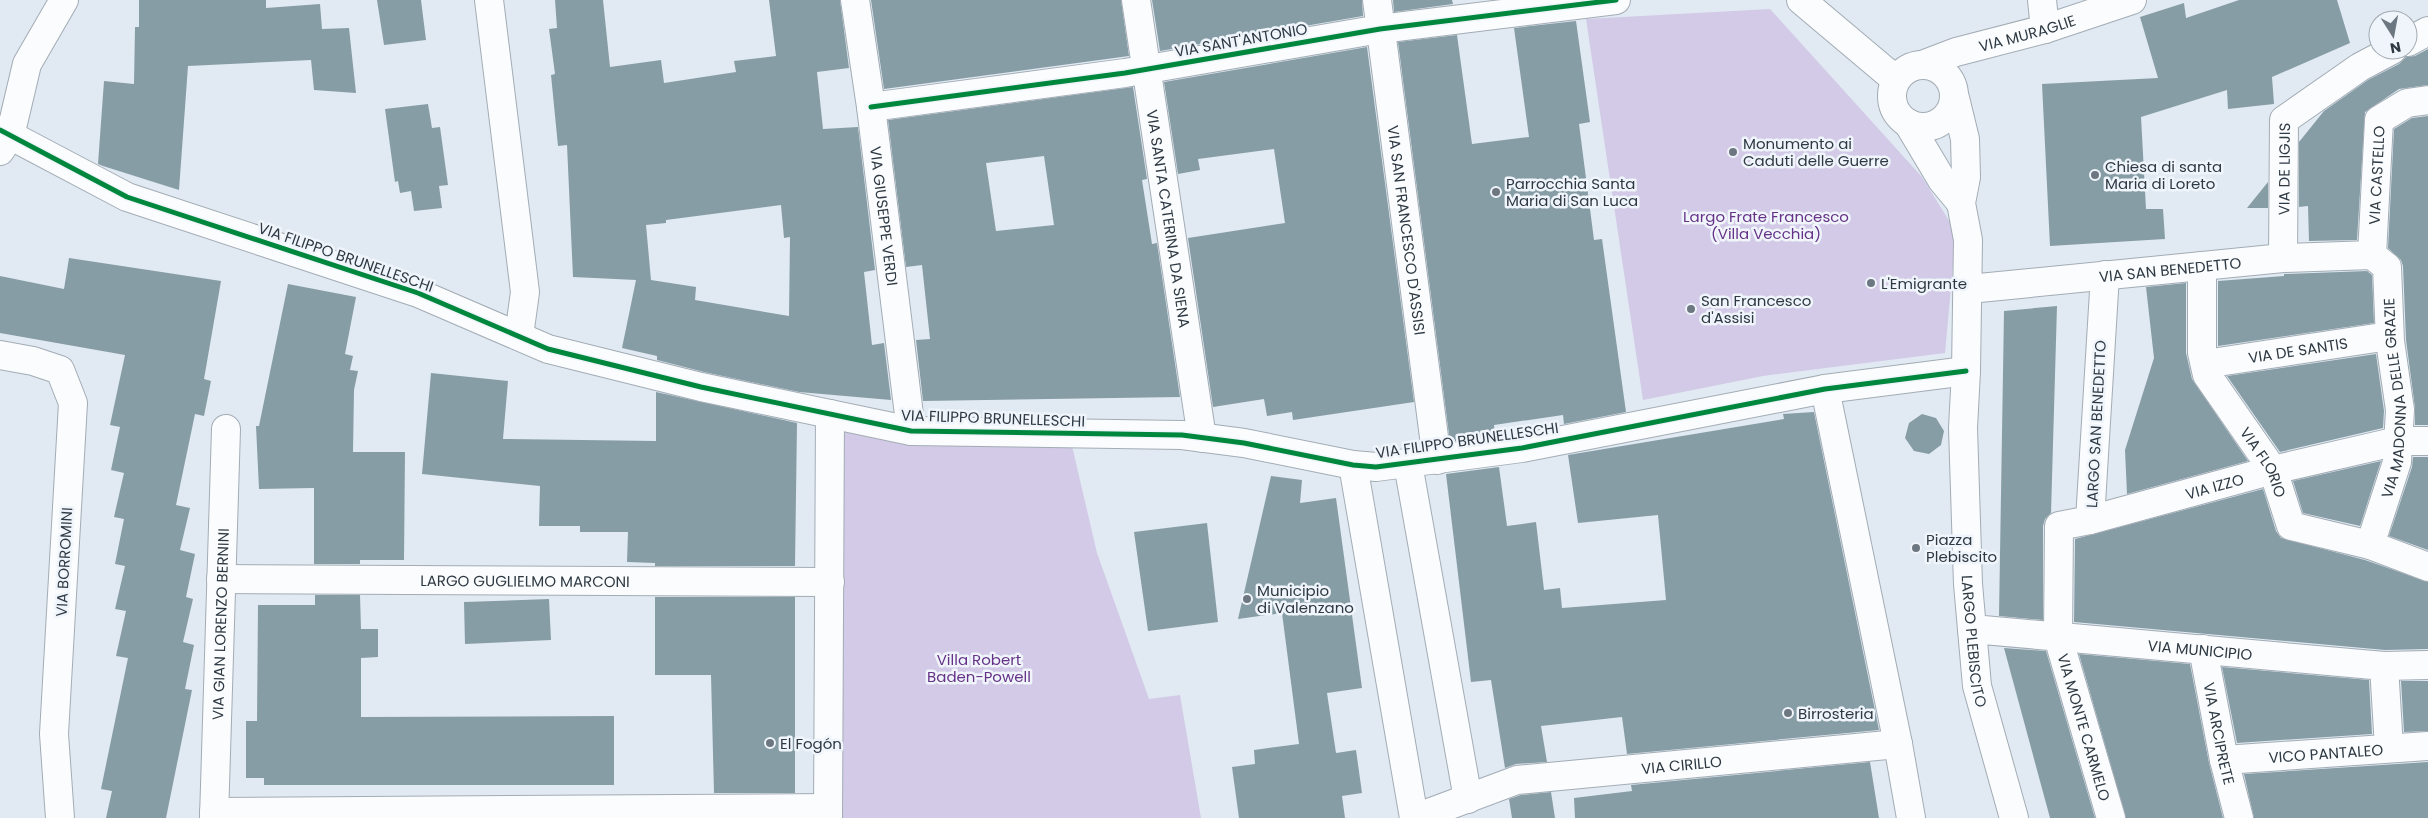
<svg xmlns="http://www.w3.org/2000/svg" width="2428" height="818" font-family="Poppins,sans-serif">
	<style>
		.green { fill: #d2cae6 }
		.building { fill: #879da5; fill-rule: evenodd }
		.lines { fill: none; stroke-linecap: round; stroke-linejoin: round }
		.minor-casing { stroke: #a3acb5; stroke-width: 30 }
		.tertiary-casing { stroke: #a3acb5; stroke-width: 30 }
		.minor { stroke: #fafcfd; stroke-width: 28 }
		.tertiary { stroke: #fafcfd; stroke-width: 28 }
		.cycleway-casing { stroke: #f0f5fb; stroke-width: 8 }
		.cycleway { stroke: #00873e; stroke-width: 5 }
		.poi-dot { fill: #6d7781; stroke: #f0f5fb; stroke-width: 2 }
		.labels { text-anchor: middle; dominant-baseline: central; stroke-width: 5; stroke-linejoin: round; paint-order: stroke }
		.street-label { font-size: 15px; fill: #2e3943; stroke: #f0f5fb }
		.poi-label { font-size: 15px; fill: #2e3943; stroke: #f0f5fb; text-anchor: start }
		.park-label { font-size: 15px; fill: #653288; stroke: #f0f5fb }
	</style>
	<rect width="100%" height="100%" fill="#e1eaf3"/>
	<g class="green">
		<path d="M1770,9L1922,177L1956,232L1945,353L1763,376L1643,400L1586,19Z"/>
		<path d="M830,414L1069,433L1097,553L1149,699L1180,695L1201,818H828Z"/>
	</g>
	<g class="building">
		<path d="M139,0H266V8L320,4L322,29L349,28L356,93L314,90L311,60L188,66L179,190L103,166L98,164L104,81L134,84L135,27H139Z"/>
		<path d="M377,0H421L426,40L384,45Z"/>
		<path d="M555,0H603L610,67L661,60L664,83L736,72L734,61L776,56L769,0H840L849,68L817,72L823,129L858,127L875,270L864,272L872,345L884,343L891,400L799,392L704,372L657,360V356L622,348L636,280L573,277L567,145L558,146L551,75L555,74L549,29L557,28ZM781,205L784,238L790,237L789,316L695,300L696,287L651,280L646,225L666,223V220Z"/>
		<path d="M871,0H1121L1129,56L884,89Z"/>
		<path d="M1152,0H1362L1363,16L1160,51Z"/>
		<path d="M1393,0H1452L1453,4L1394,12Z"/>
		<path d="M2239,0H2337L2350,43L2272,77L2274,104L2228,109L2227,90L2141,117L2146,209H2163L2165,239L2050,246L2042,84L2158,78L2140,17L2184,3L2186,18Z"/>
		<path d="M1576,21L1590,122L1579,124L1594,240L1602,239L1626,412L1564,424L1563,415L1494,425L1495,436L1450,442L1398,42L1457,35L1472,144L1529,137L1514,28Z"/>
		<path d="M1367,47L1414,402L1293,420L1292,412L1267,416L1264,399L1213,407L1188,238L1285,223L1274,149L1198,159L1200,170L1178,174L1164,82Z"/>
		<path d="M2428,49V85L2399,89L2365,112L2357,240L2309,241L2308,206L2299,207V142L2324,111L2368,80L2399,64L2406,57L2415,56Z"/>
		<path d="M1133,87L1147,179L1142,180L1152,244L1157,243L1180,397L923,401L916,340L930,339L922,265L906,267L888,120ZM1044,156L1054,225L996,231L986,163Z"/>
		<path d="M428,104L432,128L440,127L448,185L439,186L442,208L414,211L411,191L400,193L398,181L395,182L385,109Z"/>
		<path d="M2428,116V425H2415V408L2406,340L2403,266L2401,260L2388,248L2394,129L2412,118Z"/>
		<path d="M2268,182V208H2247Z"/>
		<path d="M69,258L221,281L204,379L211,381L204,416L195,414L176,505L190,508L180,550L195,554L186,597L193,599L183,642L194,645L185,689L192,690L166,818H106L112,791L101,789L128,658L116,656L126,611L115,609L125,566L115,564L124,519L114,517L124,473L111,470L120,427L110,425L125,355L0,333V276L64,289Z"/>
		<path d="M2367,271L2372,275L2374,323L2218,346V281L2284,276V274Z"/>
		<path d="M2186,283V353L2192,379L2248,461L2127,494L2125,450L2154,358L2146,287Z"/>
		<path d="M288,284L356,297L345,354L353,356L350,370L358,371L354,390L353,452H405L404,560H360V564H314V488L259,489L256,426H259Z"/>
		<path d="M2057,306L2051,513L2045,519L2043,526V620L1999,616L2004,311Z"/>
		<path d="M2376,354L2384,411L2383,428L2280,452L2227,376Z"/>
		<path d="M431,373L508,381L503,439L656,441V392L797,423L795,566H655V563L627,562L628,532H580V526H539L540,486L422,474Z"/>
		<path d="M1814,412L1879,730L1627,754L1622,717L1541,726L1547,762L1516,764L1505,768L1491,680L1471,682L1446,474L1499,467L1507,526L1536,522L1544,590L1560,588L1562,608L1666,600L1658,515L1578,523L1568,455L1784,419L1783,414Z"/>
		<path d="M1922,414L1936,418L1944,431L1941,445L1929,454L1914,451L1905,438L1909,423Z"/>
		<path d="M2413,457H2428V550L2389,536L2412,467Z"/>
		<path d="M2381,461L2360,526L2303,513L2293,481Z"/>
		<path d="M1271,476L1302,480L1300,503L1336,498L1362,688L1327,693L1336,753L1356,750L1362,793L1342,796L1345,818H1239L1232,767L1255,764L1254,750L1299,744L1282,613L1238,619Z"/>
		<path d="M2263,489L2276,531L2281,538L2365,560L2428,582V649L2385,650L2074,622L2075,539Z"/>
		<path d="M1207,523L1218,622L1148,631L1134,532Z"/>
		<path d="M315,595H360L361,629H378V657L361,658V717L614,716V785H264V778H246V721H257L258,605H315Z"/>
		<path d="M655,597H795V793H714L711,675H655Z"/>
		<path d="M549,599L551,640L465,644L464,602Z"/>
		<path d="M2004,648L2046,651L2095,818H2050Z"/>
		<path d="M2079,654L2190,664L2209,763L2223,818H2126Z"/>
		<path d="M2222,667L2369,680L2372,734L2237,743Z"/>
		<path d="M2401,681H2428V731L2404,732Z"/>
		<path d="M1870,762L1879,818H1575L1574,798L1632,791L1631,785Z"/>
		<path d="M2428,762V818H2254L2244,774Z"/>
		<path d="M1551,792L1555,818H1512L1509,799L1521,795Z"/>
	</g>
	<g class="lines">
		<g class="minor-casing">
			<g id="minor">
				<path d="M489,0L525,292L519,336"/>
				<path id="s1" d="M855,0L871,107L911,431"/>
				<path id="s2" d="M1136,0L1202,438"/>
				<path id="s3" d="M1377,0L1437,460"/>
				<path d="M2042,0L2045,29"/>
				<path d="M2408,42L2428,31"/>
				<path d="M871,107L1125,73L1380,29L1616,0"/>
				<path d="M0,130L127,197L418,293L548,349L701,387L911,431L1182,435L1244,443L1353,465L1376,467L1522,448L1825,389L1966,371"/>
				<path d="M0,151L10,136L27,64L64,0"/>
				<path id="s4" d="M2372,255L2379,120L2407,103L2428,100"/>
				<path id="s5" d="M2283,258L2284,120L2360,67L2392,50"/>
				<path id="s6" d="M2202,266V353L2207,375L2273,470L2291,526L2370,545L2428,567"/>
				<path id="s7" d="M2105,275L2090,520L2059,526L2058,637L2111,818"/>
				<path id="s8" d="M1969,289L2283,258L2372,255"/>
				<path d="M0,355L33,361L60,370L73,403L54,734L60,818"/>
				<path id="s9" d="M2205,364L2389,336"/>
				<path d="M1825,389L1898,744L1911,818"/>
				<path d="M1408,464L1468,799"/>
				<path d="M1353,465L1414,818"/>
				<path id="s10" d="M2090,520L2273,470L2398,441H2428"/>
				<path id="s11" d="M2370,545L2397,462L2400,410L2390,341L2387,267L2372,255"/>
				<path id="s12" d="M221,579L830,582"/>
				<path id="s13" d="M1972,629L2384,666L2428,665"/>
				<path id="s14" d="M2203,649L2224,760L2239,818"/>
				<path d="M2384,666L2389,748"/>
				<path id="s15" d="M2224,760L2428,746"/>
				<path d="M214,812L828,808"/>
				<path id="s16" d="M214,818L226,429"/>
				<path d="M828,818L830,414"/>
				<path id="s17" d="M1415,818L1517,780L1898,744"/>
			</g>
		</g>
		<g class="tertiary-casing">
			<g id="tertiary">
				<path d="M1801,0L1896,80"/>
				<path id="s18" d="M1922,65L1956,52L2045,29L2132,0"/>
				<circle cx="1923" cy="96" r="31"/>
				<path id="s19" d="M1955,98L1965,139L1966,177L1961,203L1968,240L1966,371L1963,428L1968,584L1977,686L2014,818"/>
				<path d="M1908,123L1942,180L1961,203"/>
			</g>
		</g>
		<use href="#minor" class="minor"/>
		<use href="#tertiary" class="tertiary"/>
		<g class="cycleway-casing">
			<g id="cycleway">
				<path d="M871,107L1125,73L1380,29L1616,0"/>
				<path d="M0,130L127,197L418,293L548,349L701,387L911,431L1182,435L1244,443L1353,465L1376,467L1522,448L1825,389L1966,371"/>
			</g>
		</g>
		<use href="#cycleway" class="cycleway"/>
	</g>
	<g class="poi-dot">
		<circle cx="1733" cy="152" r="5"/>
		<circle cx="2095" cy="175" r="5"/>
		<circle cx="1496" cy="192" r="5"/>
		<circle cx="1871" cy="283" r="5"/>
		<circle cx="1691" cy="309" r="5"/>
		<circle cx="1916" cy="548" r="5"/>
		<circle cx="1247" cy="599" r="5"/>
		<circle cx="1788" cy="713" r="5"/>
		<circle cx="770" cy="743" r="5"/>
	</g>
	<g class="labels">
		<g class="street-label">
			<text stroke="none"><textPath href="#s18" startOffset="110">VIA MURAGLIE</textPath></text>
			<text transform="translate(1241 40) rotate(-10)">VIA SANT'ANTONIO</text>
			<text stroke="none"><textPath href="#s5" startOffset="89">VIA DE LIGJIS</textPath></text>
			<text stroke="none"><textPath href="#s4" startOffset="80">VIA CASTELLO</textPath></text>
			<text stroke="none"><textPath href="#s1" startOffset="218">VIA GIUSEPPE VERDI</textPath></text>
			<text stroke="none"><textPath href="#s2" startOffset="221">VIA SANTA CATERINA DA SIENA</textPath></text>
			<text stroke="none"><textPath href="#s3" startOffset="232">VIA SAN FRANCESCO D'ASSISI</textPath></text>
			<text transform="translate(346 257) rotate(19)">VIA FILIPPO BRUNELLESCHI</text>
			<text stroke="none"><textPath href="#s8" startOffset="202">VIA SAN BENEDETTO</textPath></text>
			<text stroke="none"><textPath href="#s9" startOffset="94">VIA DE SANTIS</textPath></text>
			<text stroke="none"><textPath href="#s11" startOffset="151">VIA MADONNA DELLE GRAZIE</textPath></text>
			<text transform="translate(993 418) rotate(2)">VIA FILIPPO BRUNELLESCHI</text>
			<text transform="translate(2096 424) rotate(-87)">LARGO SAN BENEDETTO</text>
			<text transform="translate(1467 440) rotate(-8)">VIA FILIPPO BRUNELLESCHI</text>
			<text stroke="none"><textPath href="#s6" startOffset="214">VIA FLORIO</textPath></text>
			<text stroke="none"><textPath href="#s10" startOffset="129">VIA IZZO</textPath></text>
			<text transform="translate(64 562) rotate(-87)">VIA BORROMINI</text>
			<text stroke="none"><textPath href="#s12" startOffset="304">LARGO GUGLIELMO MARCONI</textPath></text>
			<text stroke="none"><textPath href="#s16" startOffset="194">VIA GIAN LORENZO BERNINI</textPath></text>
			<text stroke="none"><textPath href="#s19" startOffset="546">LARGO PLEBISCITO</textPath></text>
			<text stroke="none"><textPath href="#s13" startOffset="229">VIA MUNICIPIO</textPath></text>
			<text stroke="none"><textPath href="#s7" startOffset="482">VIA MONTE CARMELO</textPath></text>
			<text stroke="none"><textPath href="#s14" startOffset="86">VIA ARCIPRETE</textPath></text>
			<text stroke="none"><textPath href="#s15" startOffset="102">VICO PANTALEO</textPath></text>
			<text stroke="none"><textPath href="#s17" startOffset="274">VIA CIRILLO</textPath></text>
		</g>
		<g class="poi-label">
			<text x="1743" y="143">Monumento ai<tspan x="1743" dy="17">Caduti delle Guerre</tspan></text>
			<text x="2105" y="166">Chiesa di santa<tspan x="2105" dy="17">Maria di Loreto</tspan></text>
			<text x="1506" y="183">Parrocchia Santa<tspan x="1506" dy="17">Maria di San Luca</tspan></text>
			<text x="1881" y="283">L'Emigrante</text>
			<text x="1701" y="300">San Francesco<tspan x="1701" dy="17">d'Assisi</tspan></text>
			<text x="1926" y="539">Piazza<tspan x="1926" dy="17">Plebiscito</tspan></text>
			<text x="1257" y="590">Municipio<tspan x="1257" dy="17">di Valenzano</tspan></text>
			<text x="1798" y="713">Birrosteria</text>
			<text x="780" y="743">El Fogón</text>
		</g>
		<g class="park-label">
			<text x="1766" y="216">Largo Frate Francesco<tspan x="1766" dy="17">(Villa Vecchia)</tspan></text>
			<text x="979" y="659">Villa Robert<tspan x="979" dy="17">Baden-Powell</tspan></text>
		</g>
	</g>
	<g transform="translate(2393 35) rotate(169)"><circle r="24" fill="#f0f5fb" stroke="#a2aab1"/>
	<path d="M0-4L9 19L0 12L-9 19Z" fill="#6d7781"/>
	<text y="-8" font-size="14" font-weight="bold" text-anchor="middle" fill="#2e3943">N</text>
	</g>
</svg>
